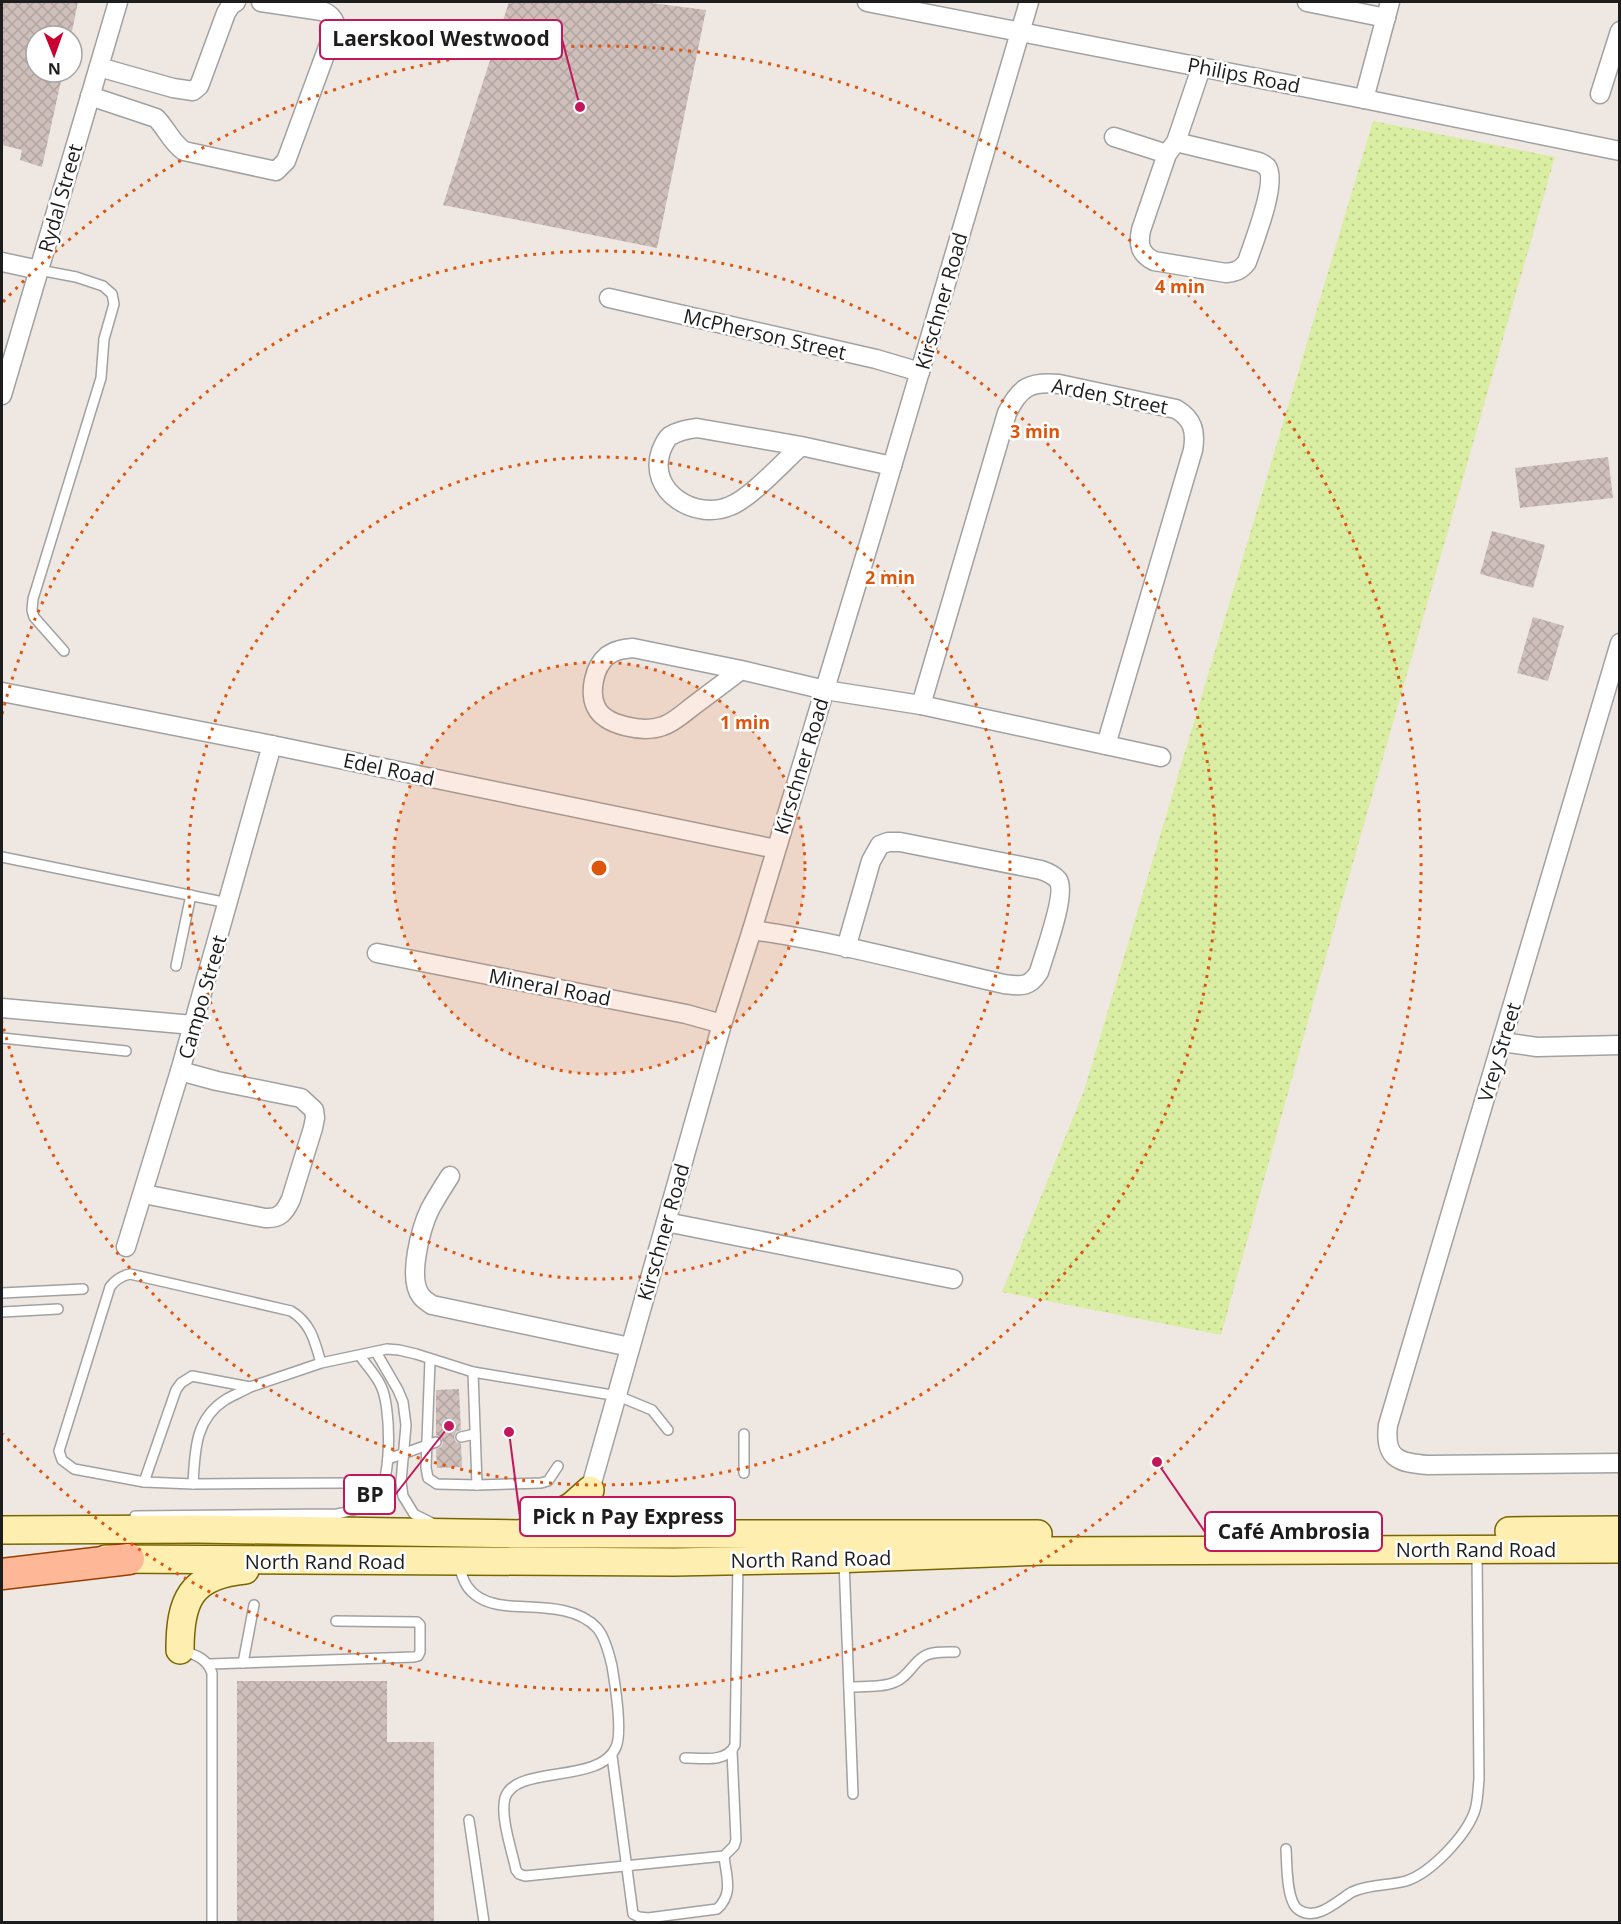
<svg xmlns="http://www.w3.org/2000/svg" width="1621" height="1924" font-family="'Open Sans',sans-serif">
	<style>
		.grass { fill: url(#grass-dots) }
		.building { fill: url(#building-cross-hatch) }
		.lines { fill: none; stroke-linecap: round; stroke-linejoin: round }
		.service-casing { stroke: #a1a1a1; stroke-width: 12 }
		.minor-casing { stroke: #a1a1a1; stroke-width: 21 }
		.secondary-casing { stroke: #786700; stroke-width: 30 }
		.primary-casing { stroke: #963f00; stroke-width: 33 }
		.service { stroke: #fff; stroke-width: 9 }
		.minor { stroke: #fff; stroke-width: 18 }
		.secondary { stroke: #feefb0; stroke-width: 27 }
		.primary { stroke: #ffb897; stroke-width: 30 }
		.ring { fill: none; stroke: #de560d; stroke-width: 3; stroke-dasharray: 3 6 }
		.labels { text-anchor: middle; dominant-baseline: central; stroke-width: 5; stroke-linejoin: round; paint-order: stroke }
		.street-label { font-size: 20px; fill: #1d1d1d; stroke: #fff }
		.centre { fill: #de560d; stroke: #fff; stroke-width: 3 }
		.ring-label { font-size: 18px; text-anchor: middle; font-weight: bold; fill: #de560d; stroke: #fff; stroke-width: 5; stroke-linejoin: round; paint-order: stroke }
		.leader { fill: none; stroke: #c2185b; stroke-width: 2 }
		.callout-dot { fill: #c2185b; stroke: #fff; stroke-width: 2 }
		.callout { fill: #fff; stroke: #c2185b; stroke-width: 2 }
		.callout-label { font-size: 21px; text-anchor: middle; font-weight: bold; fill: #1d1d1d }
	</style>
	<defs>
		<pattern id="grass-dots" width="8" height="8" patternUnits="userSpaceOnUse" patternTransform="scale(1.5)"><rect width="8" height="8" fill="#daeea3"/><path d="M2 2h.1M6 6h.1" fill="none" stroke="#bbcc8c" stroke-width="1.8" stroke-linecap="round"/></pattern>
		<pattern id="building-cross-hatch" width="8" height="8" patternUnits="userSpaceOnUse" patternTransform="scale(1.5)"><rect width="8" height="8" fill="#cfbfbb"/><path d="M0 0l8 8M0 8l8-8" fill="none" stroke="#b1a4a0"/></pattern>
	</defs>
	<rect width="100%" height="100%" fill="#efe7e2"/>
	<path class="grass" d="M1373,121L1555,157L1316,992L1221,1335L1002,1292L1084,1091Z"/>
	<g class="building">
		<path d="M2,2H78L71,36H36V72H63L42,167L20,160L22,150L2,145Z"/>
		<path d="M509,2H644L706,10L657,248L443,205Z"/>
		<path d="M1608,457L1613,498L1520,508L1515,468Z"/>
		<path d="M1492,531L1545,545L1533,588L1480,574Z"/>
		<path d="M1533,617L1564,626L1548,681L1517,673Z"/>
		<path d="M459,1389L461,1430L456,1432L454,1438L456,1442L461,1444L462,1467L437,1468L436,1449L441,1447L443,1443L441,1437L436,1435V1390Z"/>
		<path d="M237,1681H387V1742H434V1923H237Z"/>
	</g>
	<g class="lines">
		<g class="service-casing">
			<g id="service">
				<path d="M39,270L76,277L103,286L112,294L114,304L104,339L101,378L33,599L32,610L34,617L64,651"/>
				<path d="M2,857L228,903"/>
				<path d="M176,966L191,895"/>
				<path d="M2,1038L126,1051"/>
				<path d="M2,1293L83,1289"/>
				<path d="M2,1312L58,1309"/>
				<path d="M376,1352L398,1390L403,1402L406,1425L401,1482L403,1496L414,1514L432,1523"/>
				<path d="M430,1360L426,1468L428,1478L437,1484L477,1485"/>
				<path d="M321,1363C315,1342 311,1323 291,1311L130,1274C121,1276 115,1280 110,1287L59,1451L62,1460L74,1469L144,1482L176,1390L181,1383L192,1376L250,1387L321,1363L387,1349L399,1350L416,1354L473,1372L618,1396L652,1410L668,1430"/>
				<path d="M473,1372L477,1485L541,1483L548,1481L558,1466"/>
				<path d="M250,1387C242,1392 233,1395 225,1400C194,1420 195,1453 193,1484L342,1483"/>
				<path d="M744,1434V1473"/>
				<path d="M461,1437L475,1434"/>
				<path d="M388,1459L436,1442"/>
				<path d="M144,1482L193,1484"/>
				<path d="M135,1516L337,1514C352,1511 369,1507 378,1495C392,1478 391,1406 381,1386C376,1375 367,1366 360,1356"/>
				<path d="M844,1561L853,1794"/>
				<path d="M459,1564C461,1574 464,1585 472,1592C481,1601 497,1605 510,1606C537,1608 576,1605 597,1628C605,1637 609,1653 612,1666C615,1684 623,1731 616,1747C600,1785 515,1764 505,1798C500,1817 512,1851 516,1870L519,1874L525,1876L724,1856L734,1846L736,1840L732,1751"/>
				<path d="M183,1651C197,1655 207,1659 212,1673V1922"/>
				<path d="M243,1663L254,1605"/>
				<path d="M209,1664L414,1657L418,1656L420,1652V1625L417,1622L336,1621"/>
				<path d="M849,1687C863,1686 882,1688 895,1682C908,1677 912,1664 923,1657C931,1651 945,1652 955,1652"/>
				<path d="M612,1756L633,1914L639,1917L648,1918L717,1909C734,1894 726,1876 724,1856"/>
				<path d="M685,1758C702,1758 727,1763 735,1745L738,1563"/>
				<path d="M469,1820L484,1922"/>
				<path d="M1286,1849C1287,1864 1286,1902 1299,1910C1317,1922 1338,1900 1352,1892C1369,1884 1388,1886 1406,1881C1431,1873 1467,1835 1475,1810C1478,1800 1478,1789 1479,1779L1477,1552"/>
			</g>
		</g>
		<g class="minor-casing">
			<g id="minor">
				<path d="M867,2L1364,99L1620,151"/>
				<path d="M1307,2L1386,18"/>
				<path d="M99,67L173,88L193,91L199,86L201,81L226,13L231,5L236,2"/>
				<path d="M1600,94L1620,31"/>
				<path d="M90,96L156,118C167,129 171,142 184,151L276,171L286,161L336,25C333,18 330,14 322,11L261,2"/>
				<path d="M1364,99L1390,2"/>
				<path d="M1114,137L1167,154"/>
				<path d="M1176,142L1259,162C1260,162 1266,166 1267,167C1278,182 1253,244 1247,262C1241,270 1236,272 1226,273L1154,261C1140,254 1138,245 1141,230L1167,154L1176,142L1201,68"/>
				<path d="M2,262L39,270"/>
				<path d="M609,298L876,359L920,372"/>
				<path d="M2,395L118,2"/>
				<path d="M801,446C783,462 751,498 730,506C696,521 647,492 661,451C663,446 666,439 670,436C678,431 688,429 697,428L801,446L892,466"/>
				<path d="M1620,643L1388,1425C1384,1458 1398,1463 1428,1465L1620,1463"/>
				<path d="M741,670C725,682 709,694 693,706C684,713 673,723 663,726C644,733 605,726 596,707C589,692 594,667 607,656C615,650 623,649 633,648L741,670L825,690L921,705L1161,757"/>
				<path d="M2,692L272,745L776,849"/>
				<path d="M921,705L1007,413C1020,387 1030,381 1059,384L1176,409C1193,419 1196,431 1193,450L1106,745"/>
				<path d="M752,930C837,942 921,965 1004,984C1021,986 1029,988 1039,972C1044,955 1067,893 1058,880C1054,875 1047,872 1041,870L900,842H888L880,845L871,861L846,948"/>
				<path d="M377,953L686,1014L722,1024"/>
				<path d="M2,1008L193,1025"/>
				<path d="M1502,1042L1537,1047L1620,1045"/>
				<path d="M450,1176C443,1187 436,1198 430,1209C421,1228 407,1278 421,1296C424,1300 428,1302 432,1305L630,1347"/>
				<path d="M144,1194L265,1218C280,1219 285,1212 291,1199L313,1128L315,1118L314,1110L301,1098L217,1081L180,1071"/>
				<path d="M666,1222L953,1279"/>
				<path d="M126,1247L180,1071L272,745"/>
				<path d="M581,1533L590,1490L722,1024L752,930L874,527L1029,2"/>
			</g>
		</g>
		<g class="secondary-casing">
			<g id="secondary">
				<path d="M2,1530L198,1529L521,1534H1038"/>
				<path d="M528,1530L572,1506L590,1490"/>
				<path d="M1509,1531L1620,1530"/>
				<path d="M106,1559L674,1562L833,1559L1043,1551L1620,1549"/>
				<path d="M180,1650C180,1601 190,1575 245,1570"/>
			</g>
		</g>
		<g class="primary-casing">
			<path id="primary" d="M2,1574L129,1559"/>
		</g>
		<use href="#service" class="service"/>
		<use href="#minor" class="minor"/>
		<use href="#secondary" class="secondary"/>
		<use href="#primary" class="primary"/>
	</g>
	<circle cx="599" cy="868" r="206" fill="#de560d" fill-opacity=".12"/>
	<g class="ring">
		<circle cx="599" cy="868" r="206"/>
		<circle cx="599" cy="868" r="411"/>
		<path d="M2 714A617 617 0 1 1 2 1022"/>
		<path d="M3 302A822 822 0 1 1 3 1434"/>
	</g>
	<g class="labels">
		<g class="street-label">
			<text transform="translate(1244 75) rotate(11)">Philips Road</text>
			<text transform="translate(60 198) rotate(-74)">Rydal Street</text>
			<text transform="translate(941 301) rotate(-74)">Kirschner Road</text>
			<text transform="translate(765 334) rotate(13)">McPherson Street</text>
			<text transform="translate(1110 396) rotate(11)">Arden Street</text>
			<text transform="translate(801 766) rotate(-73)">Kirschner Road</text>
			<text transform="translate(389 769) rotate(12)">Edel Road</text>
			<text transform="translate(550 987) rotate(11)">Mineral Road</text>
			<text transform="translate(202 997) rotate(-74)">Campo Street</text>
			<text transform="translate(1499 1052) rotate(-73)">Vrey Street</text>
			<text transform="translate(663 1232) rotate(-74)">Kirschner Road</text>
			<text x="1476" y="1549">North Rand Road</text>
			<text transform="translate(811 1559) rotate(-1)">North Rand Road</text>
			<text x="325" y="1561">North Rand Road</text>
		</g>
	</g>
	<circle cx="599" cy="868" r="9" class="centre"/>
	<g class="ring-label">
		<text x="1180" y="293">4 min</text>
		<text x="1035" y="438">3 min</text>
		<text x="890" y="584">2 min</text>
		<text x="745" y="729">1 min</text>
	</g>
	<path class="leader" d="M580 107L562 39M449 1426L395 1495M509 1432L520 1517M1157 1462L1205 1532"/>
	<g class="callout-dot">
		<circle cx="580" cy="107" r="6"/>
		<circle cx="449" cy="1426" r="6"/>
		<circle cx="509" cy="1432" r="6"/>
		<circle cx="1157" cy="1462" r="6"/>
	</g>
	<g class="callout">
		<rect x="320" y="20" width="242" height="39" rx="6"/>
		<rect x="344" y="1475" width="51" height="39" rx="6"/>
		<rect x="520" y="1497" width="215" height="39" rx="6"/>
		<rect x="1205" y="1512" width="177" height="39" rx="6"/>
	</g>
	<g class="callout-label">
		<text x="441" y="46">Laerskool Westwood</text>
		<text x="370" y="1502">BP</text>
		<text x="628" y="1524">Pick n Pay Express</text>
		<text x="1294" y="1539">Café Ambrosia</text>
	</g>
	<rect width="1621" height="1924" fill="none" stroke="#1d1d1d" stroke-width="6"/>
	<g transform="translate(54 54) rotate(179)"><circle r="28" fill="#ffffff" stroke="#a5a5a5" stroke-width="1.5"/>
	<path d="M0-4.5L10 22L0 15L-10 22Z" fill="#ca0032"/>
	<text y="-9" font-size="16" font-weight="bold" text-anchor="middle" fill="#1d1d1d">N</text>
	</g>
</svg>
